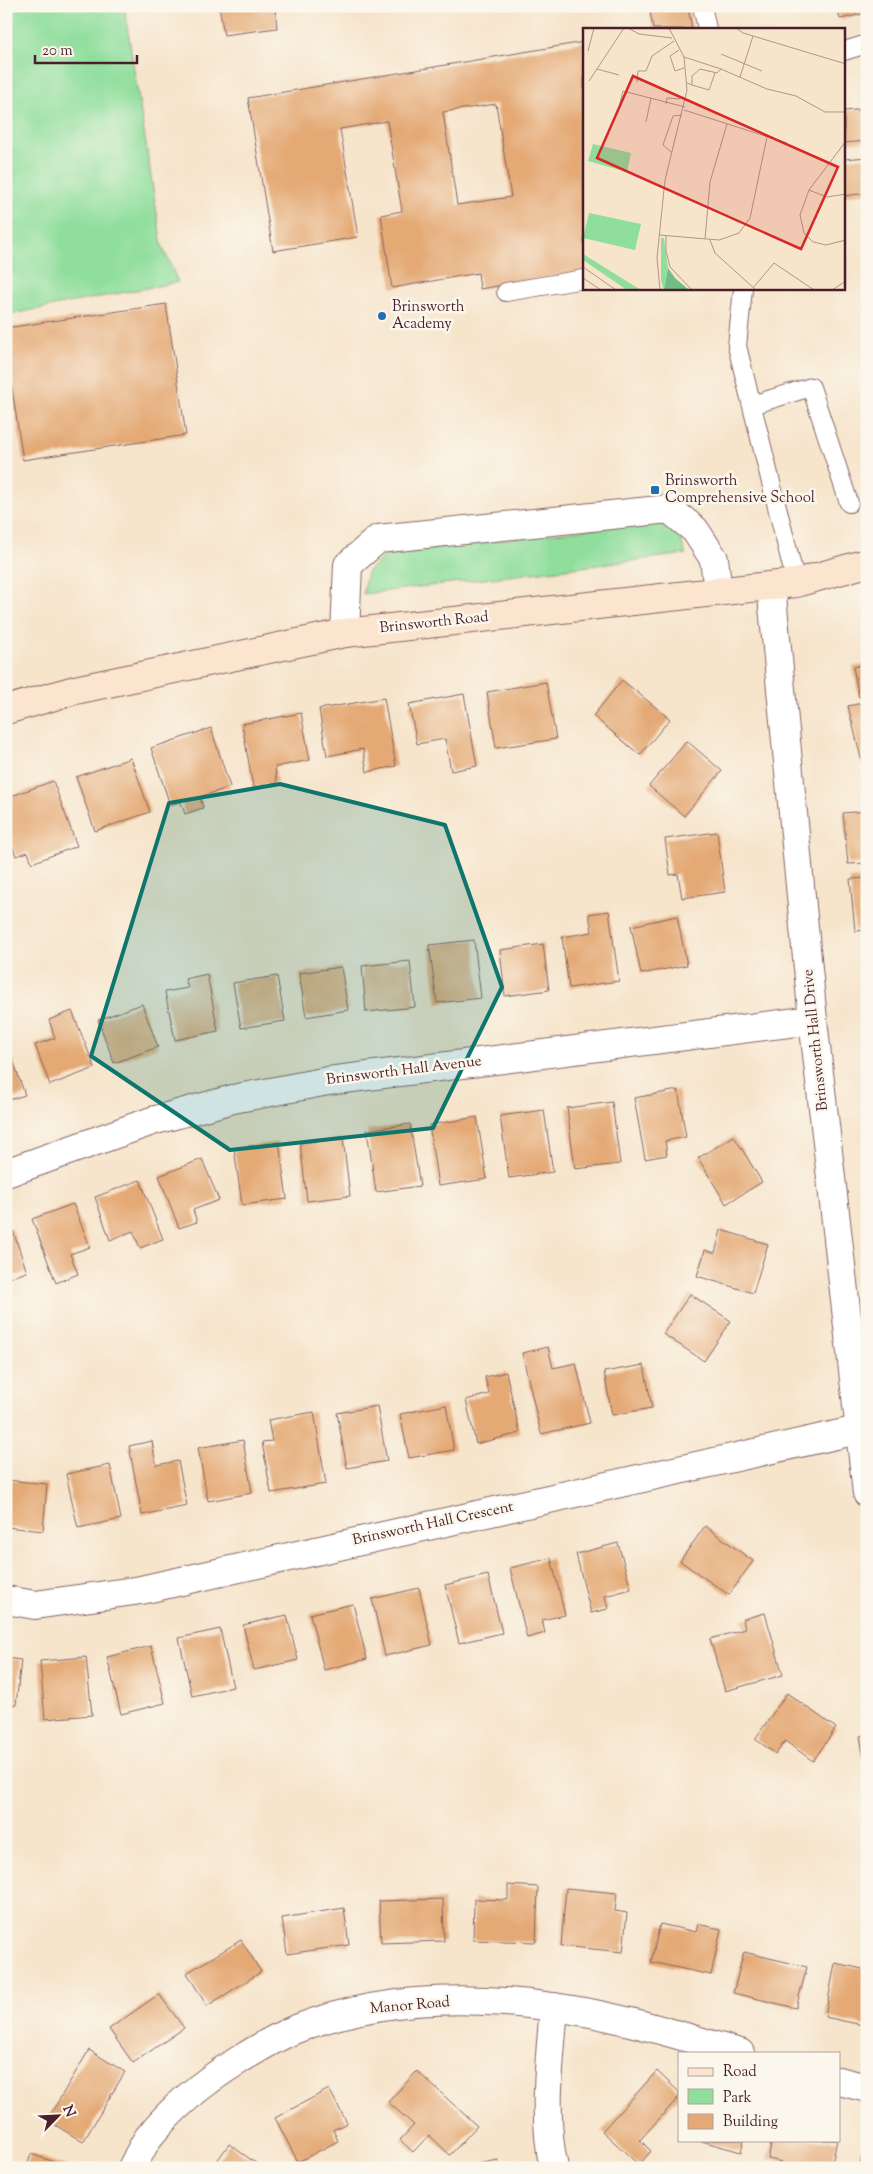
<svg xmlns="http://www.w3.org/2000/svg" width="873" height="2174" font-family="'Sorts Mill Goudy',serif">
	<style>
		.green { fill: #8fde9c; stroke: #6c7e64 }
		.building { fill: #e4a974; fill-rule: evenodd }
		.lines { fill: none; stroke-linecap: round; stroke-linejoin: round }
		.service-casing { stroke: #866463; stroke-width: 20 }
		.minor-casing { stroke: #866463; stroke-width: 30 }
		.secondary-casing { stroke: #866463; stroke-width: 30 }
		.service { stroke: #fff; stroke-width: 18 }
		.minor { stroke: #fff; stroke-width: 28 }
		.secondary { stroke: #fce5cf; stroke-width: 28 }
		.marked { fill: #0f766e; fill-opacity: 0.2; stroke: #0f766e; stroke-width: 4; stroke-linejoin: round }
		.poi-dot { fill: #1f6fb2; stroke: #fbf7ec; stroke-width: 2 }
		.labels { text-anchor: middle; dominant-baseline: central; stroke-width: 5; stroke-linejoin: round; paint-order: stroke }
		.poi-label { font-size: 15px; fill: #4a1f2b; stroke: #fbf7ec; text-anchor: start }
		.street-label { font-size: 15px; fill: #4a1f2b; stroke: #fbf7ec }
		.inset-road { fill: none; stroke: #b1958b; stroke-width: 1 }
		.view { fill: #d62828; fill-opacity: 0.15; stroke: #d62828; stroke-width: 2.5 }
		.inset-edge { fill: none; stroke: #4a1f2b; stroke-width: 2.5 }
	</style>
	<rect width="100%" height="100%" fill="#fbf7ec"/>
	<filter id="ink" filterUnits="userSpaceOnUse"><feTurbulence type="fractalNoise" baseFrequency=".02" numOctaves="2"/><feDisplacementMap in="SourceGraphic" scale="10" xChannelSelector="R" yChannelSelector="G"/><feConvolveMatrix kernelMatrix="1 2 1 2 8 2 1 2 1" color-interpolation-filters="sRGB"/></filter>
	<filter id="wash" filterUnits="userSpaceOnUse"><feTurbulence type="fractalNoise" baseFrequency=".0096" numOctaves="4" result="noise"/><feDisplacementMap in="SourceGraphic" scale="20" xChannelSelector="R" yChannelSelector="G"/><feGaussianBlur stdDeviation="1.12" result="paint"/><feColorMatrix in="noise" values="0 0 0 0 0 0 0 0 0 0 0 0 0 0 0 0 0 1.4 0 .05"/><feComposite in="paint" operator="in"/></filter>
	<g filter="url(#wash)">
		<rect width="100%" height="100%" fill="#f6e4cb"/>
		<g class="green">
			<path d="M6,6H124L162,246L178,282L6,315Z"/>
			<path d="M652,521L677,530L686,554L363,594L367,572L387,554Z"/>
		</g>
		<g id="blocks">
			<g class="building">
				<path d="M219,6H288V7L275,9L277,28L224,35Z"/>
				<path d="M649,6H688L692,29H653Z"/>
				<path d="M837,6H867V13L840,19Z"/>
				<path d="M584,42V271L480,289L478,273L392,288L381,215L402,211L387,121L340,129L358,237L273,251L248,98ZM496,104L511,197L457,205L443,112Z"/>
				<path d="M867,109V141L844,143V111Z"/>
				<path d="M867,157V193L844,196V159Z"/>
				<path d="M166,304L186,435L23,460L6,350V328Z"/>
				<path d="M867,664V696L859,697L853,667Z"/>
				<path d="M622,680L670,719L640,755L593,716Z"/>
				<path d="M546,682L556,739L496,748L487,692Z"/>
				<path d="M464,694L477,766L451,771L445,739L417,744L409,704Z"/>
				<path d="M384,698L396,766L367,772L363,749L327,756L319,709Z"/>
				<path d="M867,702V777L866,778L848,706Z"/>
				<path d="M301,713L310,760L275,767L277,783L253,787L242,724Z"/>
				<path d="M211,728L230,787L200,797L203,808L185,814L181,802L170,805L151,748Z"/>
				<path d="M687,741L722,771L684,816L649,786Z"/>
				<path d="M131,758L150,812L95,831L76,777Z"/>
				<path d="M53,781L77,846L32,863L28,852L16,856L6,829V798Z"/>
				<path d="M867,811V863L848,864L843,813Z"/>
				<path d="M717,832L725,892L682,898L678,874L670,875L665,839Z"/>
				<path d="M867,878V930L855,931L850,879Z"/>
				<path d="M609,911L619,981L569,988L562,937L592,932L589,914Z"/>
				<path d="M677,916L687,965L641,974L631,926Z"/>
				<path d="M474,940L481,998L437,1003L429,945Z"/>
				<path d="M543,944L549,990L505,996L500,950Z"/>
				<path d="M410,961L415,1007L366,1012L362,966Z"/>
				<path d="M341,967L348,1010L306,1017L299,973Z"/>
				<path d="M207,974L218,1031L175,1040L165,992L188,988L185,979Z"/>
				<path d="M277,976L285,1021L241,1028L233,983Z"/>
				<path d="M142,1004L158,1047L114,1063L98,1020Z"/>
				<path d="M72,1011L95,1068L50,1085L35,1045L55,1038L49,1020Z"/>
				<path d="M9,1049L25,1095L6,1101V1050Z"/>
				<path d="M678,1090L686,1137L665,1141L667,1155L645,1159L634,1098Z"/>
				<path d="M612,1102L620,1164L575,1169L567,1108Z"/>
				<path d="M544,1110L553,1172L509,1178L500,1116Z"/>
				<path d="M477,1117L487,1179L438,1186L429,1125Z"/>
				<path d="M410,1124L420,1186L376,1192L367,1130Z"/>
				<path d="M734,1136L762,1182L726,1204L698,1158Z"/>
				<path d="M343,1138L350,1196L307,1201L300,1143Z"/>
				<path d="M279,1142L287,1199L242,1205L234,1148Z"/>
				<path d="M202,1159L219,1200L193,1210L197,1222L179,1228L159,1176Z"/>
				<path d="M140,1180L163,1239L140,1248L133,1231L110,1240L95,1197Z"/>
				<path d="M73,1204L90,1247L70,1254L78,1274L56,1283L32,1219Z"/>
				<path d="M12,1228L27,1272L6,1279V1230Z"/>
				<path d="M721,1230L768,1244L753,1293L697,1276L705,1250L715,1253Z"/>
				<path d="M690,1294L731,1321L704,1361L663,1334Z"/>
				<path d="M548,1347L553,1368L576,1363L590,1423L541,1434L522,1353Z"/>
				<path d="M644,1365L652,1408L612,1415L604,1372Z"/>
				<path d="M506,1372L520,1433L476,1444L466,1400L489,1394L485,1377Z"/>
				<path d="M446,1405L454,1450L409,1458L400,1414Z"/>
				<path d="M377,1406L387,1461L347,1468L337,1413Z"/>
				<path d="M314,1412L326,1484L271,1493L262,1442L272,1441L268,1420Z"/>
				<path d="M243,1440L252,1493L208,1501L198,1448Z"/>
				<path d="M152,1441L156,1465L178,1461L187,1506L142,1515L129,1446Z"/>
				<path d="M110,1465L121,1519L78,1528L66,1474Z"/>
				<path d="M6,1480L47,1484L43,1531L6,1527Z"/>
				<path d="M705,1526L753,1561L729,1595L680,1561Z"/>
				<path d="M618,1543L631,1589L605,1596L608,1609L591,1613L576,1554Z"/>
				<path d="M551,1558L565,1615L542,1620L545,1633L527,1638L510,1568Z"/>
				<path d="M488,1575L502,1633L459,1643L445,1585Z"/>
				<path d="M419,1588L432,1645L385,1656L372,1599Z"/>
				<path d="M353,1604L367,1659L324,1670L310,1614Z"/>
				<path d="M765,1613L783,1675L725,1691L710,1639L745,1629L743,1619Z"/>
				<path d="M287,1615L298,1660L254,1670L243,1625Z"/>
				<path d="M220,1629L233,1687L192,1696L179,1638Z"/>
				<path d="M151,1646L165,1703L121,1714L107,1657Z"/>
				<path d="M86,1657L92,1715L45,1719L40,1661Z"/>
				<path d="M6,1658L21,1660L16,1705L6,1704Z"/>
				<path d="M787,1693L836,1728L813,1761L785,1741L776,1754L755,1739Z"/>
				<path d="M867,1735V1771H866L860,1736Z"/>
				<path d="M508,1885L538,1887L536,1942L473,1940L474,1899L508,1900Z"/>
				<path d="M566,1888L617,1893L615,1911L627,1913L623,1952L561,1946Z"/>
				<path d="M443,1899L444,1941L381,1943L379,1901Z"/>
				<path d="M344,1908L349,1945L287,1954L282,1918Z"/>
				<path d="M660,1924L696,1932L698,1924L721,1929L711,1975L651,1962Z"/>
				<path d="M241,1940L261,1972L207,2006L187,1973Z"/>
				<path d="M744,1952L807,1967L796,2008L733,1993Z"/>
				<path d="M835,1963L867,1970V2026L825,2017Z"/>
				<path d="M159,1994L184,2028L133,2063L109,2029Z"/>
				<path d="M89,2050L125,2072L83,2142L47,2120Z"/>
				<path d="M417,2071L477,2126L450,2155L429,2135L413,2152L400,2140L414,2125L388,2102Z"/>
				<path d="M657,2071L679,2092V2097L640,2140L651,2151L639,2165L602,2131Z"/>
				<path d="M329,2089L347,2123L333,2130L338,2141L298,2162L275,2118Z"/>
				<path d="M698,2140H744L741,2152Z"/>
				<path d="M772,2140H837L831,2168H781L782,2162L768,2159Z"/>
				<path d="M229,2144L257,2164L255,2168H212Z"/>
				<path d="M864,2147L867,2148V2168H859Z"/>
				<path d="M31,2154L69,2167V2168H26Z"/>
				<path d="M498,2160L499,2168H462V2167Z"/>
			</g>
		</g>
	</g>
	<g filter="url(#ink)">
		<use href="#blocks" fill-opacity="0" stroke="#866463" stroke-width="1"/>
		<g class="lines">
			<g class="service-casing">
				<g id="service">
					<path d="M702,6L707,29"/>
					<path d="M844,51L867,44"/>
					<path d="M743,289L737,346L796,583"/>
					<path d="M506,292L584,279"/>
					<path d="M752,405L811,387L849,503"/>
				</g>
			</g>
			<g class="minor-casing">
				<g id="minor">
					<path d="M771,586L813,1020L867,1493"/>
					<path d="M345,633L348,565L378,539L669,509L695,530L714,559L718,591"/>
					<path d="M6,1173L152,1121L233,1099L328,1081L813,1020"/>
					<path d="M6,1600L35,1605L141,1590L858,1430"/>
					<path d="M839,2081L867,2088"/>
					<path d="M132,2168C137,2158 142,2147 148,2138C173,2106 205,2081 239,2060C257,2049 276,2037 296,2029C377,1997 468,1995 553,2007C616,2015 678,2035 740,2053"/>
					<path d="M554,2168C542,2115 550,2060 554,2007"/>
				</g>
			</g>
			<g class="secondary-casing">
				<path id="secondary" d="M6,710L75,690L345,633L796,583L867,563"/>
			</g>
			<use href="#service" class="service"/>
			<use href="#minor" class="minor"/>
			<use href="#secondary" class="secondary"/>
		</g>
	</g>
	<path class="marked" d="M280,784L445,825L502,987L433,1128L230,1150L91,1056L169,803Z"/>
	<g class="poi-dot">
		<circle cx="382" cy="316" r="5"/>
		<rect x="650" y="485" width="10" height="10" rx="2.5"/>
	</g>
	<g class="labels">
		<g class="poi-label">
			<text x="392" y="307">Brinsworth<tspan x="392" dy="17">Academy</tspan></text>
			<text x="665" y="481">Brinsworth<tspan x="665" dy="17">Comprehensive School</tspan></text>
		</g>
		<g class="street-label">
			<text transform="translate(434 623) rotate(-6)">Brinsworth Road</text>
			<text transform="translate(816 1040) rotate(-96)">Brinsworth Hall Drive</text>
			<text transform="translate(404 1071) rotate(-7)">Brinsworth Hall Avenue</text>
			<text transform="translate(433 1524) rotate(-12)">Brinsworth Hall Crescent</text>
			<text transform="translate(410 2006) rotate(-5)">Manor Road</text>
		</g>
	</g>
	<g transform="translate(583 28)">
		<rect width="262" height="262" fill="#f6e4cb"/>
		<path d="M10,116L48,125L44,144L5,133ZM6,185L58,196L52,222L0,210ZM78,210H81L85,240L81,262L78,253ZM0,226L53,259L59,262H44L0,232Z" fill="#8fde9c"/>
		<path d="M85,240L92,250L106,262H81Z" fill="#73bd84"/>
		<path class="inset-road" d="M45,0L56,6L89,10M153,0L160,5L263,36M96,22L87,28L92,43L101,40M5,23L11,0M138,26L179,43M101,29L138,41L184,61L213,68L242,84H263M14,41L36,47M157,49L170,8M6,53L41,0M54,54L55,43H63L69,28L91,13M104,55L109,57V48L117,41L134,45L138,41M109,57L126,62L132,45M37,75L40,63L102,79M83,76L84,70L97,71M101,82L204,115M63,94L68,70M263,113L226,162L217,187L221,205L230,214L243,217L263,212M88,124L80,117L90,88L99,87M226,162L244,169L263,166M76,207L136,212L156,205L167,190L184,109M83,207V223L87,239L109,262M122,211L127,154L144,96M127,212L132,225L173,262M0,239L33,262M0,250L18,262M170,260L191,235L231,262M77,262L74,230L82,152L104,62L101,29L86,0M249,262L263,253"/>
		<path class="view" d="M50,48L255,139L218,221L14,130Z"/>
		<rect width="262" height="262" class="inset-edge"/>
	</g>
	<rect width="873" height="2174" fill="none" stroke="#fbf7ec" stroke-width="25"/>
	<rect x="678" y="2052" width="162" height="90" fill="#fbf7ec" stroke="#b4a19f"/>
	<rect x="688" y="2068" width="25" height="8" fill="#fce5cf" stroke="#b4a19f"/>
	<text x="723" y="2076" font-size="15" fill="#4a1f2b">Road</text>
	<rect x="688" y="2089" width="25" height="15" fill="#8fde9c" stroke="#b4a19f"/>
	<text x="723" y="2102" font-size="15" fill="#4a1f2b">Park</text>
	<rect x="688" y="2114" width="25" height="15" fill="#e4a974" stroke="#b4a19f"/>
	<text x="723" y="2126" font-size="15" fill="#4a1f2b">Building</text>
	<g transform="translate(58 2116) rotate(66)" stroke="#fbf7ec" stroke-width="4" paint-order="stroke">
	<path d="M0-4L9 19L0 12L-9 19Z" fill="#4a1f2b"/>
	<text y="-8" font-size="14" font-weight="bold" text-anchor="middle" fill="#4a1f2b">N</text>
	</g>
	<path d="M35 55v8h102v-8" fill="none" stroke="#4a1f2b" stroke-width="2.5"/>
	<text x="42" y="55" font-size="15" fill="#4a1f2b" stroke="#fbf7ec" stroke-width="4" paint-order="stroke">20 m</text>
</svg>
